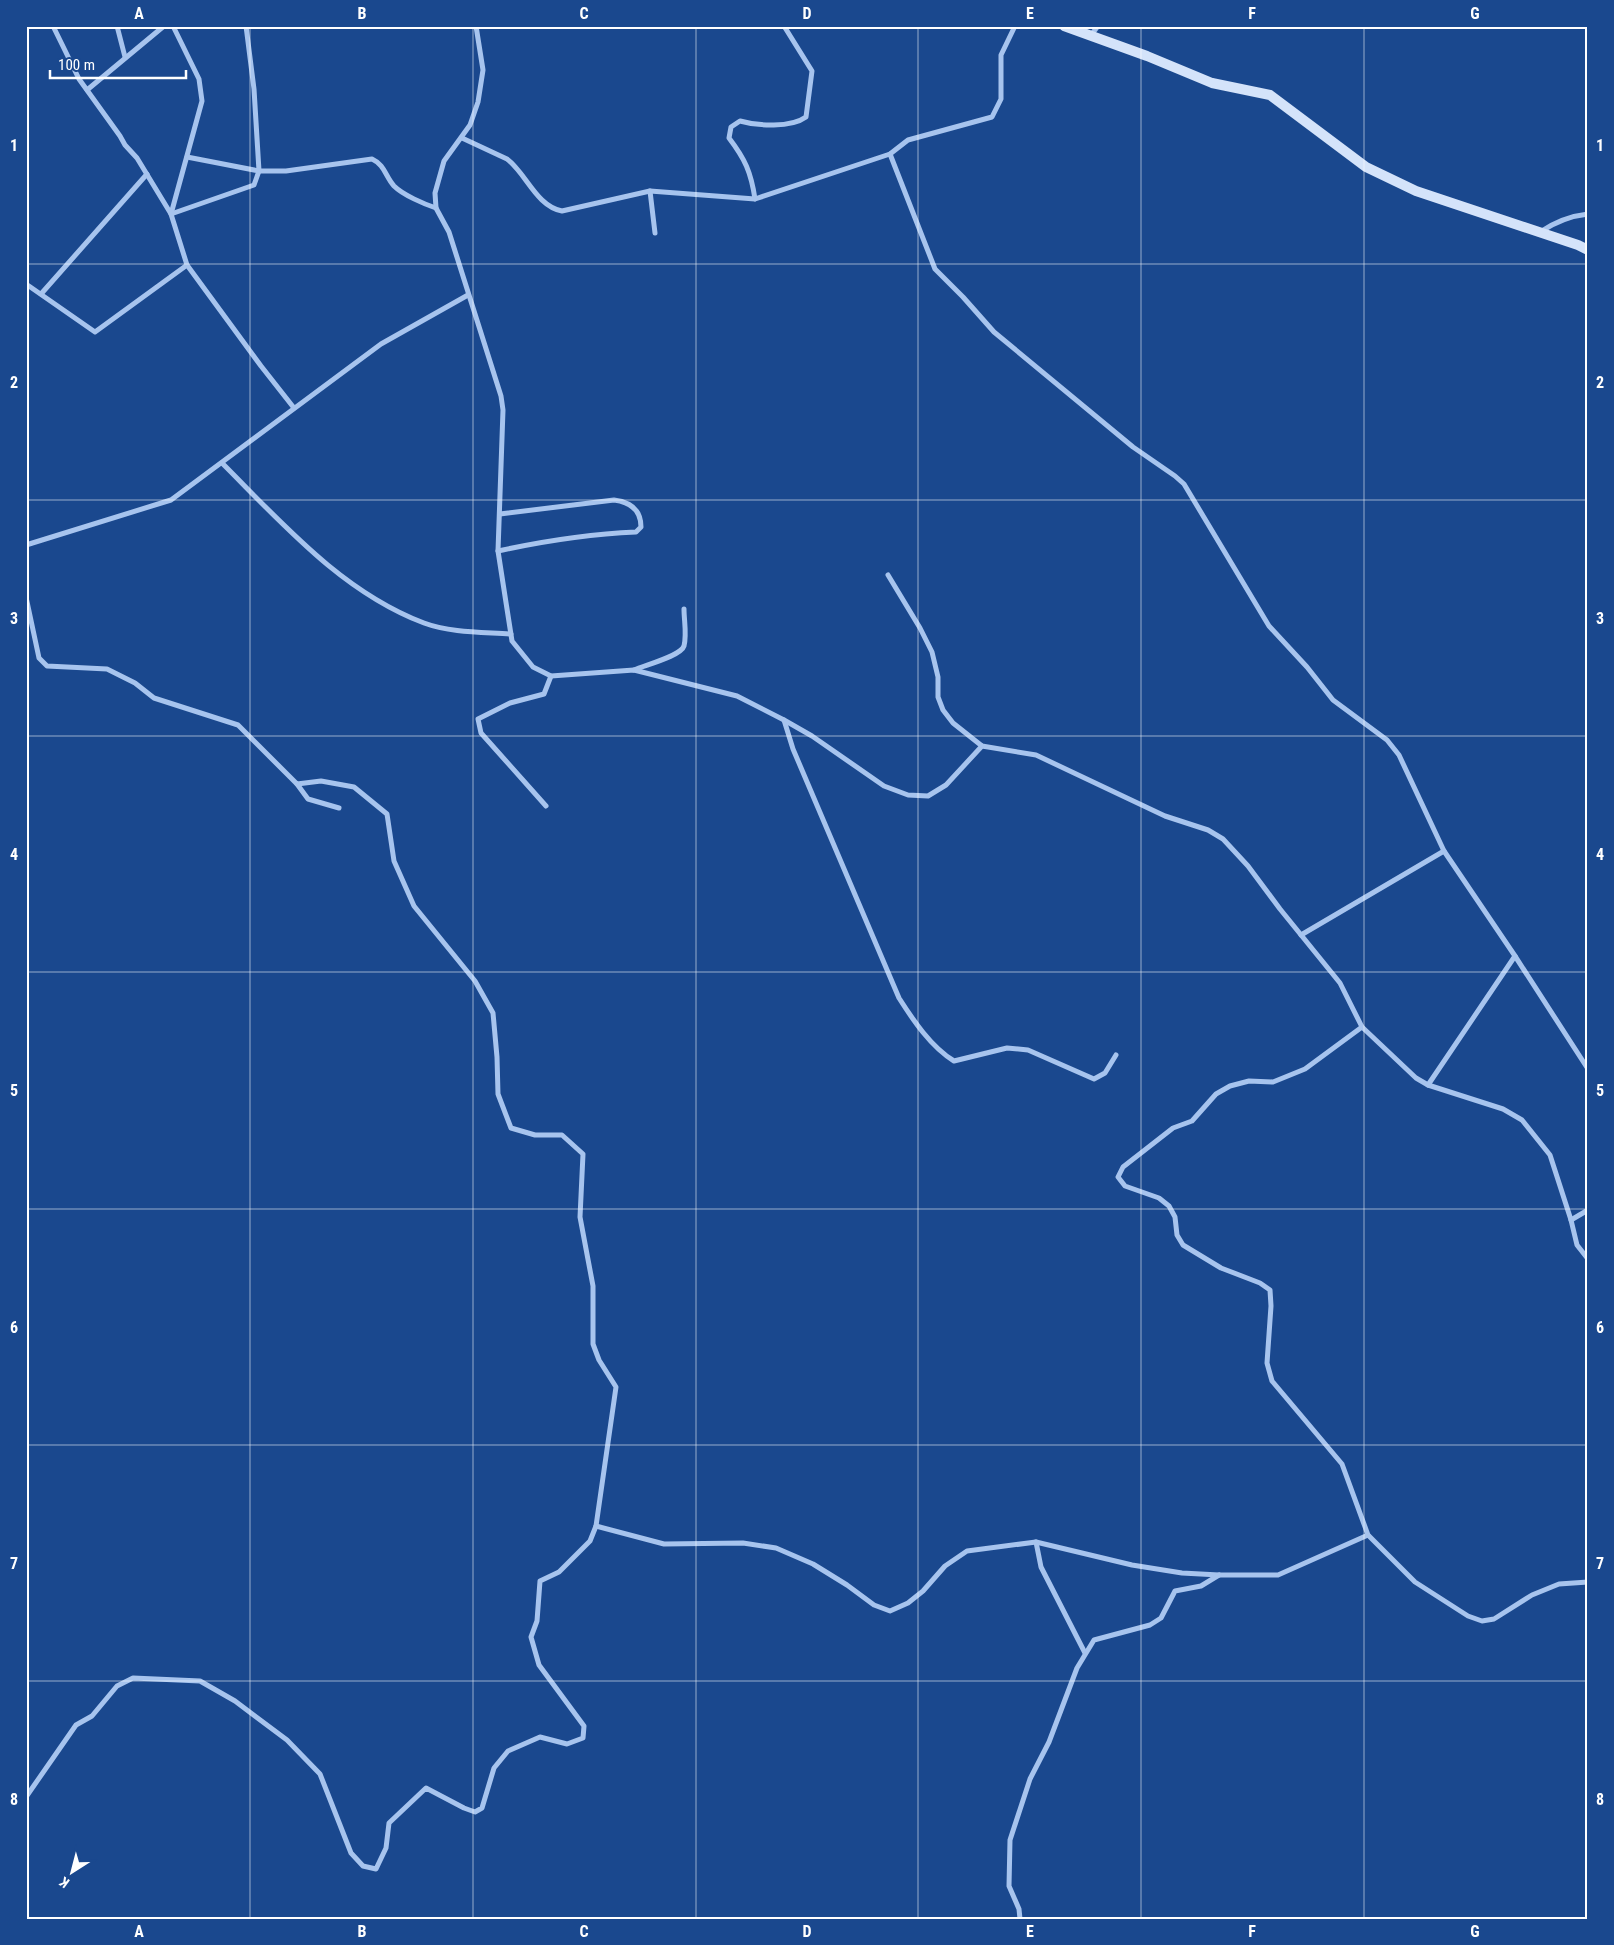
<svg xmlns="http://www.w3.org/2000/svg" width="1614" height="1945" font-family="'Roboto Condensed',sans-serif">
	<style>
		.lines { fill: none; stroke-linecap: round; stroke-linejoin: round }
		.street { stroke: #a7c4ee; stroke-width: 5 }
		.secondary { stroke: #d4e3fa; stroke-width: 10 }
		.grid { fill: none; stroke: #fff; stroke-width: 1; stroke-opacity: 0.55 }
		.neatline { fill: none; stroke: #fff; stroke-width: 2 }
		.grid-label { font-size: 16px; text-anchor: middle; font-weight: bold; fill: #fff }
	</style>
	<rect width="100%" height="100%" fill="#1a488e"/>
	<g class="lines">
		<g class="street">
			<path d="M53,26L79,79L120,136L125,145L137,158L171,214L202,101L199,79L173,26"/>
			<path d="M117,26L125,57"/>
			<path d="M246,26L254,89L259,171L254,185L171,214L187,265L261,366L294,408"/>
			<path d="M476,26L483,70L478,102L470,125L444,161L435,193L436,208L449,232L501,396L503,410L498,551L512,641L533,667L551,676L634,670L737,696L784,720L812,736L884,786L908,795L928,796L946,785L982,746"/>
			<path d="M1091,35L1098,26"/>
			<path d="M87,90L164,26"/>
			<path d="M462,138L507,159C526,173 536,206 562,211L650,191L755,199L890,154L908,140L992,117L1001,99V55L1015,26"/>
			<path d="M890,154L935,269L963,297L994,332L1133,447L1175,476L1184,484L1269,626L1307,667L1333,700L1387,740L1399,755L1444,851L1515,956L1588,1069"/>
			<path d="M187,157L259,171H286L372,159C385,165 385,176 394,186C403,195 424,204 436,208"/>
			<path d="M650,191L655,233"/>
			<path d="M755,199C751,172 745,159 729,138L731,127L740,121C757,126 791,128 806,117L812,71L784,26"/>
			<path d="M1540,232C1555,222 1570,216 1588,214"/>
			<path d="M26,284L95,332L187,265"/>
			<path d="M41,294L147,174"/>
			<path d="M222,463C282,523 342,592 424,623C451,633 483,632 511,634"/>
			<path d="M26,545L171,500L381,344L468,295"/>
			<path d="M498,551C544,541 589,534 636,532L641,527C641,510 630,502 614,500L500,514"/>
			<path d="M888,575L920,628L932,652L938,677V697L943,710L953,723L982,746L1036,755L1165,816L1208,830L1223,839L1248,866L1280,909L1340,983L1362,1027L1416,1078L1428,1085L1503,1109L1522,1120L1550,1155L1571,1220L1577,1245L1588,1259"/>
			<path d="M26,597L39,658L47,666L107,669L135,683L154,698L238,725L297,784L321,781L354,787L387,814L394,861L414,906L475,981L493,1013L497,1057L498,1094L511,1128L535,1135H562L583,1154L580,1217L593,1286V1344L599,1360L616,1387L596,1526L590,1541L559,1572L540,1581L537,1621L531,1637L539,1665L584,1726L583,1738L567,1744L540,1737L508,1751L494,1768L482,1808L475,1812L464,1808L426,1788L389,1823L386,1848L376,1869L363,1866L351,1853L320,1774L287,1740L235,1701L200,1681L133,1678L117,1686L92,1716L76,1725L26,1797"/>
			<path d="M634,670C645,665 681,656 684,646C687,634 684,621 684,609"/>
			<path d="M784,720L793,749L899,998C913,1020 931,1047 954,1061L1007,1048L1028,1050L1094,1079L1105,1073L1116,1055"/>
			<path d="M297,784L308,799L339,808"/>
			<path d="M546,806L481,733L478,719L510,703L544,694L551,676"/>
			<path d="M1301,935L1444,851"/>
			<path d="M1362,1027L1305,1069L1273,1082L1249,1081L1230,1086L1216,1094L1192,1121L1173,1128L1123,1167L1118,1177L1125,1186L1159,1198L1169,1206L1175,1217L1177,1235L1183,1245L1221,1268L1260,1283L1270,1290L1271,1306L1267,1363L1272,1381L1342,1464L1368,1535L1415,1582L1468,1616L1482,1621L1494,1619L1532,1595L1559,1584L1588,1582"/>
			<path d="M1428,1085L1515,956"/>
			<path d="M1571,1220L1588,1210"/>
			<path d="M596,1526L664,1544L743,1543L776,1548L813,1564L847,1585L874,1605L890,1611L908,1603L923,1591L945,1566L967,1551L1036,1542L1132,1565L1182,1573L1219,1575H1278L1368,1535"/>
			<path d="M1036,1542L1041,1567L1085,1653"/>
			<path d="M1020,1919L1019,1909L1009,1886L1010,1840L1030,1779L1049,1742L1077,1668L1094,1640L1150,1625L1161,1618L1175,1591L1201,1586L1219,1575"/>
		</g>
		<path class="secondary" d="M1064,26L1147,56L1212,83L1270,95L1366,167L1416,191L1578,245L1588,250"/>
	</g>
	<path class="grid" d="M250,26V1919M473,26V1919M696,26V1919M918,26V1919M1141,26V1919M1364,26V1919M26,264H1588M26,500H1588M26,736H1588M26,972H1588M26,1209H1588M26,1445H1588M26,1681H1588"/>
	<rect width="1614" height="1945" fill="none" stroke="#1a488e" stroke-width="55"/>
	<g transform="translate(72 1872) rotate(216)" stroke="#1a488e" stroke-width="4" paint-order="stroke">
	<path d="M0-4L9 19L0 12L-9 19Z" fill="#ffffff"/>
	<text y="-8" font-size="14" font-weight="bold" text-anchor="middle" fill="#ffffff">K</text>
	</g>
	<path d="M50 70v8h136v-8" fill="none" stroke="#ffffff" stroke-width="2.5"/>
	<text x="58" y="70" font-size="15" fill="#ffffff" stroke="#1a488e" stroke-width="4" paint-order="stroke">100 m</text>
	<rect x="28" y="28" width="1558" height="1890" class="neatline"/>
	<g class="grid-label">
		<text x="139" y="19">A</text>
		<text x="362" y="19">B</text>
		<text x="584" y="19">C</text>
		<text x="807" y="19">D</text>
		<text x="1030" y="19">E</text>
		<text x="1252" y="19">F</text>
		<text x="1475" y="19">G</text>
		<text x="14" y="151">1</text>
		<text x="1600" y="151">1</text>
		<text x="14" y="388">2</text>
		<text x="1600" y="388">2</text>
		<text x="14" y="624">3</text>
		<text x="1600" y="624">3</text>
		<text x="14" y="860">4</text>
		<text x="1600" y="860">4</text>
		<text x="14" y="1096">5</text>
		<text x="1600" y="1096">5</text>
		<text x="14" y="1333">6</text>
		<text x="1600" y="1333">6</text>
		<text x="14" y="1569">7</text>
		<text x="1600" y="1569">7</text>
		<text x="14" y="1805">8</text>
		<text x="1600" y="1805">8</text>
		<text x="139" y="1937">A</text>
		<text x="362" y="1937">B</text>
		<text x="584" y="1937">C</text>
		<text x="807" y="1937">D</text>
		<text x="1030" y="1937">E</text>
		<text x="1252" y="1937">F</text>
		<text x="1475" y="1937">G</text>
	</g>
</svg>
